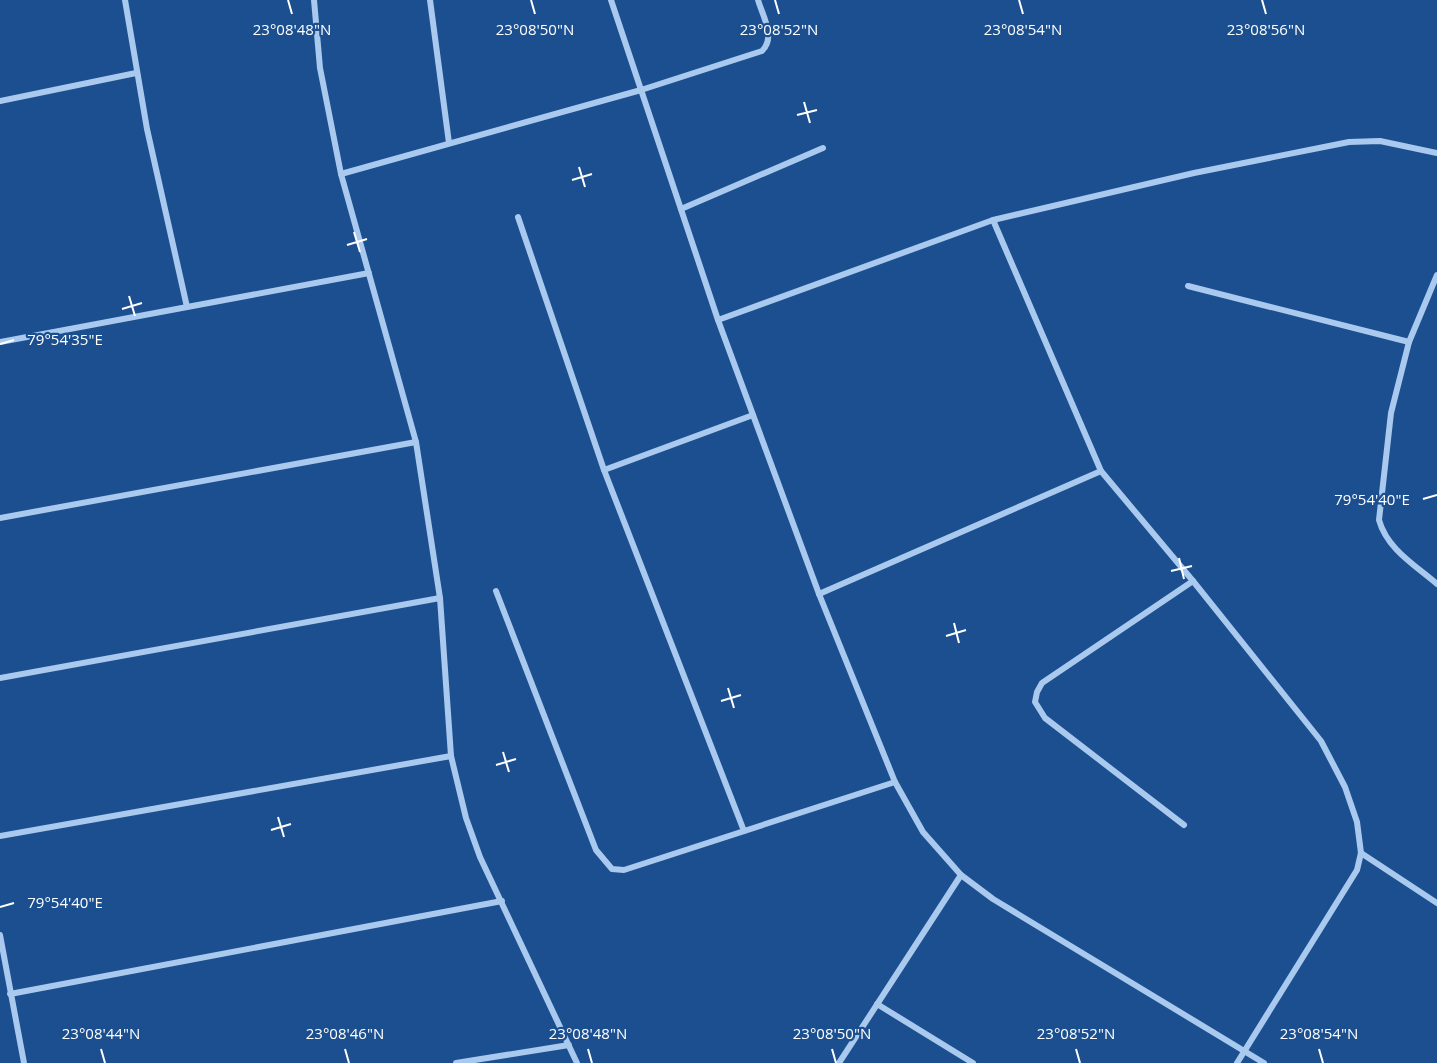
<svg xmlns="http://www.w3.org/2000/svg" width="1437" height="1063" font-family="'Open Sans',sans-serif">
	<style>
		.lines { fill: none; stroke-linecap: round; stroke-linejoin: round }
		.minor { stroke: #a9c9ee; stroke-width: 6 }
		.ticks { fill: none; stroke: #fff; stroke-width: 2 }
		.ticks-label { font-size: 15px; text-anchor: middle; fill: #fff; stroke: #1b4f8f; stroke-width: 4.5; stroke-linejoin: round; paint-order: stroke }
	</style>
	<rect width="100%" height="100%" fill="#1b4f8f"/>
	<g class="lines">
		<g class="minor">
			<path d="M125,0L147,129L187,307"/>
			<path d="M314,0L320,68L341,174L416,442L440,598L451,756L466,818L480,857L577,1063"/>
			<path d="M430,0L449,143"/>
			<path d="M611,0L718,320L819,594L895,782L923,832L961,875L993,899L1264,1063"/>
			<path d="M0,101L136,73"/>
			<path d="M341,174L641,90L762,51C776,37 763,17 758,0"/>
			<path d="M681,209L823,148"/>
			<path d="M518,217L604,470L744,831"/>
			<path d="M993,220L1101,471L1193,581L1321,741L1345,787L1357,822L1361,853L1357,870L1237,1063"/>
			<path d="M1437,275L1409,342L1391,413L1379,520C1387,549 1415,565 1437,584"/>
			<path d="M1188,286L1409,342"/>
			<path d="M718,320L993,220L1194,173L1349,142L1380,141L1437,153"/>
			<path d="M0,342L369,273"/>
			<path d="M604,470L753,415"/>
			<path d="M0,518L416,442"/>
			<path d="M496,591L596,850L612,869L624,870L895,782"/>
			<path d="M819,594L1101,471"/>
			<path d="M0,678L440,598"/>
			<path d="M1184,825L1045,718L1035,702L1037,692L1042,683L1193,581"/>
			<path d="M0,836L451,756"/>
			<path d="M1361,853L1437,903"/>
			<path d="M0,935L24,1063"/>
			<path d="M10,994L502,901"/>
			<path d="M877,1004L973,1063"/>
			<path d="M456,1063L569,1045"/>
			<path d="M839,1063L961,875"/>
		</g>
	</g>
	<path class="ticks" d="M288,0L292,14M531,0L535,14M775,0L779,14M1019,0L1023,14M1262,0L1266,14M804,102L810,123M797,115L817,110M579,167L585,187M572,180L592,174M354,232L360,252M347,245L367,239M129,296L135,316M122,309L142,303M0,344L14,340M1423,499L1437,495M1179,558L1184,579M1171,571L1192,566M954,623L959,643M946,636L966,630M728,688L734,708M721,701L741,695M503,752L509,772M496,765L516,759M278,817L284,837M271,830L291,824M0,907L14,903M101,1049L105,1063M345,1049L349,1063M588,1049L592,1063M832,1049L836,1063M1076,1049L1080,1063M1319,1049L1323,1063"/>
	<g class="ticks-label">
		<text x="292" y="35">23°08'48"N</text>
		<text x="535" y="35">23°08'50"N</text>
		<text x="779" y="35">23°08'52"N</text>
		<text x="1023" y="35">23°08'54"N</text>
		<text x="1266" y="35">23°08'56"N</text>
		<text x="65" y="345">79°54'35"E</text>
		<text x="1372" y="505">79°54'40"E</text>
		<text x="65" y="908">79°54'40"E</text>
		<text x="101" y="1039">23°08'44"N</text>
		<text x="345" y="1039">23°08'46"N</text>
		<text x="588" y="1039">23°08'48"N</text>
		<text x="832" y="1039">23°08'50"N</text>
		<text x="1076" y="1039">23°08'52"N</text>
		<text x="1319" y="1039">23°08'54"N</text>
	</g>
</svg>
